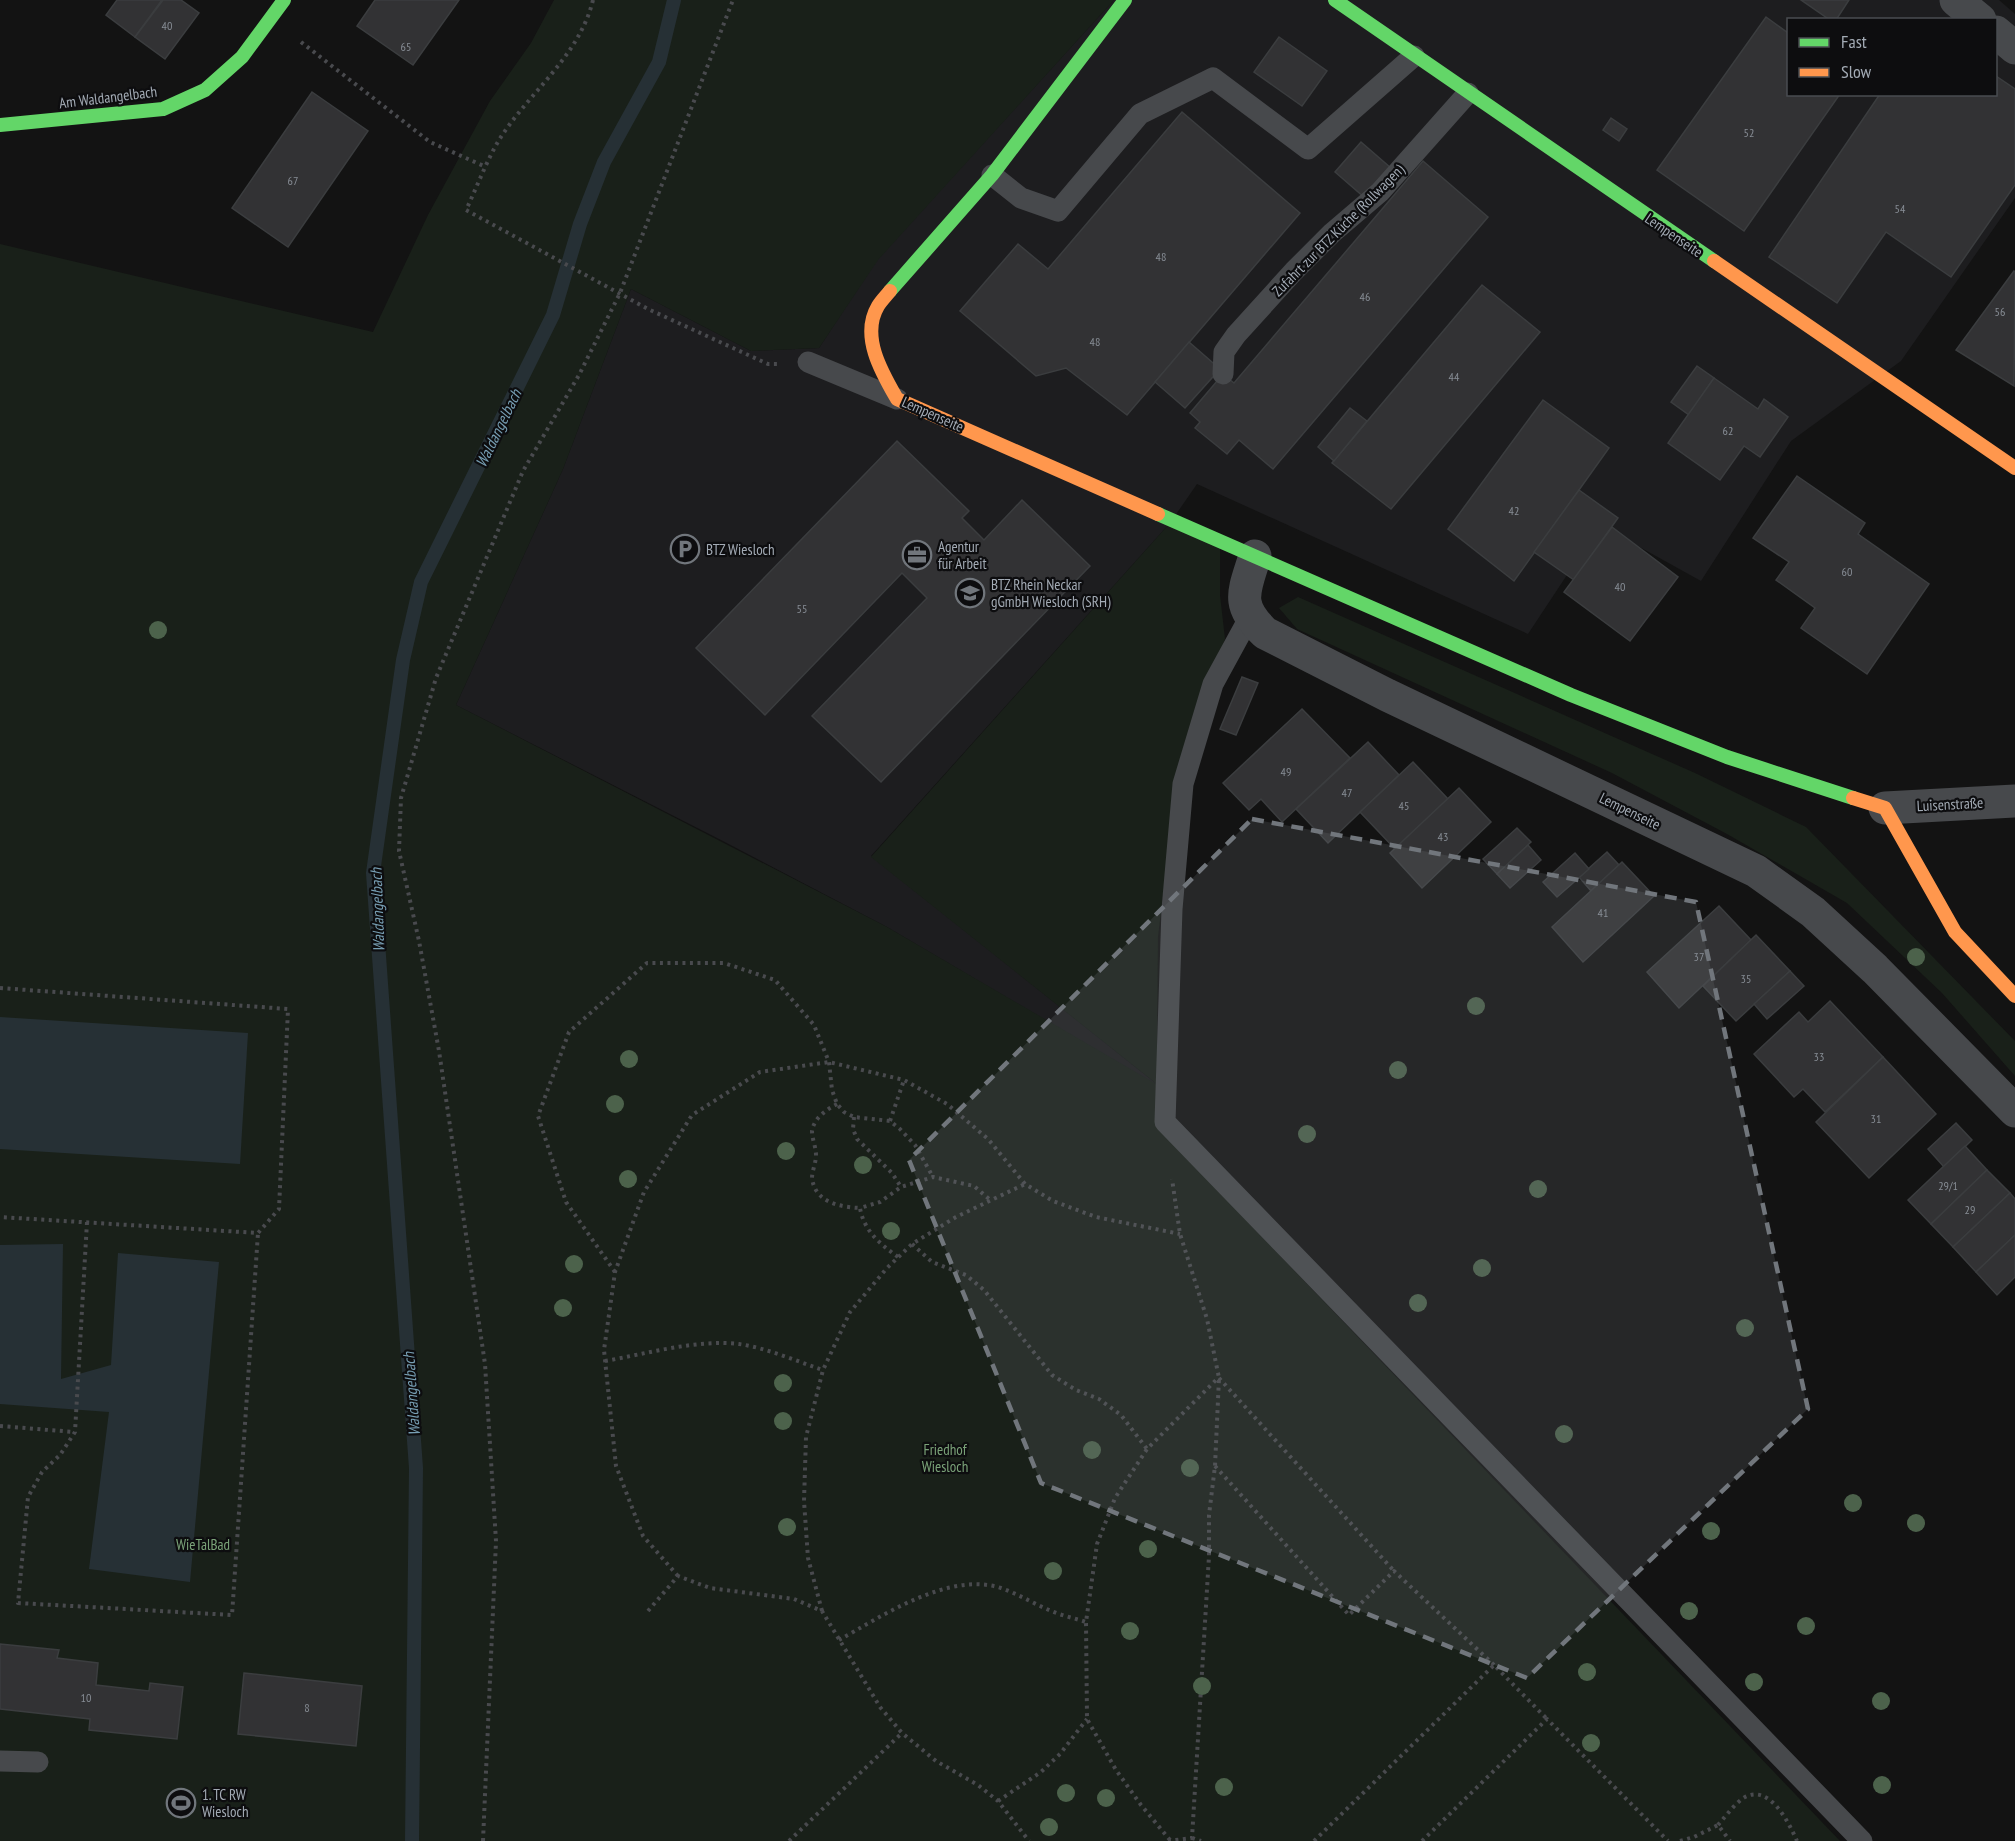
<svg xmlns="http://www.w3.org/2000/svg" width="2015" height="1841" font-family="'PT Sans Narrow',sans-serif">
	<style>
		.built { fill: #1d1d1f; fill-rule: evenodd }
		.green { fill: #192019 }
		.water { fill: #263035 }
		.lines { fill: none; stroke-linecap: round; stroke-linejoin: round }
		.stream { stroke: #263035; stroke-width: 14 }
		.building { fill: #323234; stroke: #3b3d3f; stroke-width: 1.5 }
		.path { stroke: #494a4e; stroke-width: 4; stroke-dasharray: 3 4.5; stroke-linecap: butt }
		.lane { stroke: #47494c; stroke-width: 21 }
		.street { stroke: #47494c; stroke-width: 33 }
		.fast { stroke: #63d668; stroke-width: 14 }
		.slow { stroke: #ff974d; stroke-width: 14 }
		.tree { fill: #4c624b }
		.marked { fill: #71767c; fill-opacity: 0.2; stroke: #71767c; stroke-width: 4.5; stroke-dasharray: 12 8; stroke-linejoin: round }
		.labels { text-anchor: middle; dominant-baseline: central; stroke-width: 4.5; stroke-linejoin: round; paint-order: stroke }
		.number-label { font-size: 12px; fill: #878d95 }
		.street-label { font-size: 15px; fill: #a3abb5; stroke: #0d0d0f }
		.poi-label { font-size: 15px; fill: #a3abb5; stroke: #0d0d0f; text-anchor: start }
		.park-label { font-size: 15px; fill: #7aa278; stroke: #0d0d0f }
		.water-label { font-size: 16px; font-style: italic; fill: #779eb3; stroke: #0d0d0f }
	</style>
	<rect width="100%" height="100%" fill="#131313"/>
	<path class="built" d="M1114,0H1999L2015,14V198L1901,361L1791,441L1701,581L1600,525L1528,634L1197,484L1170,523L871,856L1163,1089L887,927L721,840L456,705L563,469L631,289L751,351L819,348L877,260ZM1788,20H1996V94H1788Z"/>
	<g class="green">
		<path d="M554,0H1114L878,260L819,348L751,351L631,289L563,469L456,705L887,927L1158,1085L871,857L1170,523L1220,544V595L1225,639L1199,708L1175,792L1158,937L1157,1045L1177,1148L1840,1841H0V244L373,332L428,215L490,101L531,43Z"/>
		<path d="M1298,597L1695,773L1806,827L2015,1041V1076L1942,993L1847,903L1727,834L1612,773L1297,629L1279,608Z"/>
	</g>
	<g class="water">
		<path d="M0,1017L248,1033L240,1164L0,1149Z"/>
		<path d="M63,1244L61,1379L111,1365L118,1253L219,1262L190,1582L89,1569L109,1412L0,1404V1245Z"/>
	</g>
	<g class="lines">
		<path class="stream" d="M412,1841L416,1468L373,873L403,660L421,582L553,315L580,224L604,162L659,62L674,0"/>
	</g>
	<g class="building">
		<path d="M117,0H162L135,37L106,15Z"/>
		<path d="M163,0H181L199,13L165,59L135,37Z"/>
		<path d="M375,0H459L413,65L357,26Z"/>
		<path d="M1801,0H1849L1836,20H1830Z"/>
		<path d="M1766,17L1788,33V94H1840L1744,231L1657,170Z"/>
		<path d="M1279,37L1327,71L1302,106L1254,72Z"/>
		<path d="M1996,76L2015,89V185L1951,277L1886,232L1837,303L1769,257L1880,94H1996Z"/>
		<path d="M312,92L368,131L288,247L232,208Z"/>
		<path d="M1182,112L1300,213L1127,415L1066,368L1036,376L960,311L1018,244L1048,269Z"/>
		<path d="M1611,118L1627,129L1619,141L1603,130Z"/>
		<path d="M1361,142L1391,168L1365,198L1335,172Z"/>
		<path d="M1423,161L1488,217L1273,469L1239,440L1227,454L1195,428L1200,422L1190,413L1223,374L1234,383Z"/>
		<path d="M2014,271L2015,272L2014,386L1956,350Z"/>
		<path d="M1482,285L1540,332L1391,509L1332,463Z"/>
		<path d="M1189,342L1220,369L1185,408L1155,382Z"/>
		<path d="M1697,366L1714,378L1689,415L1671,402Z"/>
		<path d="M1714,378L1758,409L1764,399L1788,417L1760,457L1744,446L1720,480L1668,443Z"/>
		<path d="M1543,400L1609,448L1514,581L1448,529Z"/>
		<path d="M1350,408L1367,421L1334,461L1318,447Z"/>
		<path d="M897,441L969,511L962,518L984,540L1022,500L1090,566L881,782L812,716L927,598L902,573L765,715L696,648Z"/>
		<path d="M1797,476L1865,523L1858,534L1929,584L1867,674L1801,628L1815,608L1776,580L1789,562L1753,538Z"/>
		<path d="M1579,490L1618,518L1574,580L1534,552Z"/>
		<path d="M1612,527L1678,577L1630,641L1564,592Z"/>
		<path d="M1242,677L1258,683L1236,735L1220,729Z"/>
		<path d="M1302,709L1350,758L1282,822L1261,799L1249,810L1223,783Z"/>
		<path d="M1368,742L1399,775L1328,843L1296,809Z"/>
		<path d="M1413,762L1448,799L1395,849L1360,812Z"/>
		<path d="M1459,788L1491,822L1422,888L1390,853Z"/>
		<path d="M1517,828L1531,842L1497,874L1483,859Z"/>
		<path d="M1528,845L1541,860L1510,888L1497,874Z"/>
		<path d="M1607,852L1619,865L1591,891L1579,877Z"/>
		<path d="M1575,853L1589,869L1557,897L1543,882Z"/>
		<path d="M1622,862L1654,896L1583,962L1552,927Z"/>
		<path d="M1719,906L1751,940L1679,1008L1647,972Z"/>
		<path d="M1756,935L1790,971L1736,1021L1703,986Z"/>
		<path d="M1790,971L1804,986L1767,1019L1754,1004Z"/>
		<path d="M1830,1001L1883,1057L1825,1112L1803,1089L1794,1097L1754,1054L1799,1012L1808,1022Z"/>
		<path d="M1883,1057L1936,1114L1869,1178L1816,1122Z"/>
		<path d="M1956,1123L1972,1140L1944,1167L1928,1149Z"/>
		<path d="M1965,1146L1987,1170L1931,1224L1908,1200Z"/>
		<path d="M1987,1170L2010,1193L1953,1247L1931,1224Z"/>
		<path d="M2010,1193L2015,1199V1235L1976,1272L1953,1247Z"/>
		<path d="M2015,1235V1277L1997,1295L1976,1272Z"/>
		<path d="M0,1644L59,1650L57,1658L98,1663L96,1685L149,1691L150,1683L183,1687L177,1739L89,1730L90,1719L0,1709Z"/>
		<path d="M244,1673L362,1686L356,1746L238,1734Z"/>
	</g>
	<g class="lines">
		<g class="path">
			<path d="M593,0C579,57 529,92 499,140C486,162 477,187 466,210L648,309L768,364H777"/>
			<path d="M301,42L430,142L486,167"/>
			<path d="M0,988L288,1009L279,1209L258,1233L0,1217"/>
			<path d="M837,1104C826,1110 814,1118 812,1131C812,1139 816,1147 816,1155C816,1163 812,1171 812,1178C815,1203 841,1207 860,1208"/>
			<path d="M854,1117L853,1129L857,1139L892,1173L901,1187"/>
			<path d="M890,1121L904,1080"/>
			<path d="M87,1222L75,1432L60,1455L42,1472L28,1497L18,1603L232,1615L258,1233"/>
			<path d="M912,1244L932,1262L966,1275L984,1290L1052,1375L1076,1390L1099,1399L1121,1415L1147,1449"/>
			<path d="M898,1257C880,1244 864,1231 860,1208L880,1202L901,1187L933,1177L974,1186L989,1199"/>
			<path d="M615,1272L566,1202L538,1116L569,1032L647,963H724L775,980L814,1025L829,1062L832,1090L837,1104L844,1112L854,1117L890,1121L900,1129L915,1145L933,1177"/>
			<path d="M605,1361C645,1354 698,1339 739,1344C767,1348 796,1361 823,1370"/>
			<path d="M1219,1378L1394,1571"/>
			<path d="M0,1426L74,1432"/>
			<path d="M1215,1466L1349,1615L1394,1571L1494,1665"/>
			<path d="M678,1576L643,1536L616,1466L604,1350L615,1272L644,1192L692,1115L760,1072L829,1062L904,1080L947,1104L988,1139L1025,1184L1053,1201L1096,1217L1180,1234"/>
			<path d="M648,1611L678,1576L710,1588L794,1599L822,1611L880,1707L902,1733L936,1761L978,1785L998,1801L1029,1841"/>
			<path d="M822,1611L808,1558L804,1501L806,1437L823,1370L850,1312L887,1268L912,1244L956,1217L1025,1184"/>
			<path d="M839,1640C882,1616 949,1571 1001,1588C1021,1595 1039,1607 1059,1614C1068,1617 1077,1619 1086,1622"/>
			<path d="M998,1801L1041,1772L1060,1754L1087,1719"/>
			<path d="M1718,1825C1726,1816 1735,1803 1745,1797C1770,1784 1789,1823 1797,1841"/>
			<path d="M1192,1838L1201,1841"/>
			<path d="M1170,1840L1141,1805L1116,1770L1087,1719L1086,1622L1097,1544L1115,1498L1147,1449L1218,1378"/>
			<path d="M483,1841L496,1541L485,1364L439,1051L419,941L399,851L401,798L436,678L523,471L579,375L620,293L733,0"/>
			<path d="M789,1841L902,1733"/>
			<path d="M1168,1841L1192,1838L1209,1556V1515L1215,1466L1219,1378L1207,1319L1180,1234L1172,1179"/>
			<path d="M1314,1841L1494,1665L1547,1719"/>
			<path d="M1422,1841L1547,1719L1668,1841"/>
			<path d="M1680,1841L1694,1837L1718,1825L1730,1841"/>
		</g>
		<g class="lane">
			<path d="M992,175L1021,198L1058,211L1140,114L1213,78L1308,149L1414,56"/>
			<path d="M808,362L897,399"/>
			<path d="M1223,374L1224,352L1236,335L1294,271L1332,233L1380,192L1468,93"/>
			<path d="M1249,618L1213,684L1183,784L1172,909L1165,1122L1862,1841"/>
			<path d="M0,1761L38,1762"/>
		</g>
		<g class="street">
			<path d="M1956,0L1980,20"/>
			<path d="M1996,32L2015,48"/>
			<path d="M1255,556C1244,592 1235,604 1265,633L1387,695L1756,871L1813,912L1875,969L2015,1111"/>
			<path d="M1885,808L2015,801"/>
		</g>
		<g class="fast">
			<path d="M1335,0L1714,261"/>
			<path d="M0,125L163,109L205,90L242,57L284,0"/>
			<path d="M890,291L992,175L1125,0"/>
			<path d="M1158,514L1571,695L1727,757L1853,798"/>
		</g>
		<g class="slow">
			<path d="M1714,261L2015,468"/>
			<path d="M890,291C886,296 881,301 878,306C860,336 882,373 897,399L1158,514"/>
			<path d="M1853,798L1885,808L1955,932L2015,996"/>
		</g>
	</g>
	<g class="tree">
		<circle cx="158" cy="630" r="9"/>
		<circle cx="1916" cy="957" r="9"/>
		<circle cx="1476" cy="1006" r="9"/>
		<circle cx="629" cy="1059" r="9"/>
		<circle cx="1398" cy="1070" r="9"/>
		<circle cx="615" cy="1104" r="9"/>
		<circle cx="1307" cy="1134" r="9"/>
		<circle cx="786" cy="1151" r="9"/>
		<circle cx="863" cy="1165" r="9"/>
		<circle cx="628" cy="1179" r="9"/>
		<circle cx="1538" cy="1189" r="9"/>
		<circle cx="891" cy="1231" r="9"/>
		<circle cx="574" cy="1264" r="9"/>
		<circle cx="1482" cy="1268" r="9"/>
		<circle cx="1418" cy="1303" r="9"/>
		<circle cx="563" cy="1308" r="9"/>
		<circle cx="1745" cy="1328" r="9"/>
		<circle cx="783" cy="1383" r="9"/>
		<circle cx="783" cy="1421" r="9"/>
		<circle cx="1564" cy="1434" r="9"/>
		<circle cx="1092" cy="1450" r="9"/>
		<circle cx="1190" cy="1468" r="9"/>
		<circle cx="1853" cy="1503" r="9"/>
		<circle cx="1916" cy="1523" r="9"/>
		<circle cx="787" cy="1527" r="9"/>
		<circle cx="1711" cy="1531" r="9"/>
		<circle cx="1148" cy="1549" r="9"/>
		<circle cx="1053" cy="1571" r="9"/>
		<circle cx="1689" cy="1611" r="9"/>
		<circle cx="1806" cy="1626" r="9"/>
		<circle cx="1130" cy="1631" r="9"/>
		<circle cx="1587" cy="1672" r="9"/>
		<circle cx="1754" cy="1682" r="9"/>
		<circle cx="1202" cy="1686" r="9"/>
		<circle cx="1881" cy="1701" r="9"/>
		<circle cx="1591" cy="1743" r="9"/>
		<circle cx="1882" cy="1785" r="9"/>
		<circle cx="1224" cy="1787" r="9"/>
		<circle cx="1066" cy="1793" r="9"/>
		<circle cx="1106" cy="1798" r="9"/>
		<circle cx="1049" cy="1827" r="9"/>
	</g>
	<path class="marked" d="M1252,819L1696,902L1808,1409L1527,1678L1041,1483L909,1160Z"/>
	<defs>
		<g id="parking-ring" transform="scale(1.5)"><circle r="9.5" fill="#0d0d0f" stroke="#71767c" stroke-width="1.5"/><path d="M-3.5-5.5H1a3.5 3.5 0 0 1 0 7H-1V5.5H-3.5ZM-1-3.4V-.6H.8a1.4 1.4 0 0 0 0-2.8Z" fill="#71767c"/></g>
		<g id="office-ring" transform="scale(1.5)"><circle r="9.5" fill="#0d0d0f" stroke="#71767c" stroke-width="1.5"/><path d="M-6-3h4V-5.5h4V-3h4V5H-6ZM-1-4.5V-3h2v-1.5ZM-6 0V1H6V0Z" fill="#71767c"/></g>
		<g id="school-ring" transform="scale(1.5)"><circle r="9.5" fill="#0d0d0f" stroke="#71767c" stroke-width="1.5"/><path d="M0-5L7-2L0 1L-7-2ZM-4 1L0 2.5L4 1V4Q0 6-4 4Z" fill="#71767c"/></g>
		<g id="stadium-ring" transform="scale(1.5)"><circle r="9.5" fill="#0d0d0f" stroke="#71767c" stroke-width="1.5"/><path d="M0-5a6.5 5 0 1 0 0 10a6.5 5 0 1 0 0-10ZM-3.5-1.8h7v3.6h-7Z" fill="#71767c"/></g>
	</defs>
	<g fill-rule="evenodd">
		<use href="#parking-ring" x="685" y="549"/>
		<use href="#office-ring" x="917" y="555"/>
		<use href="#school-ring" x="970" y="593"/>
		<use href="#stadium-ring" x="181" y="1803"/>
	</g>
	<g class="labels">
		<g class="number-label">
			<text x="167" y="25">40</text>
			<text x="406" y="46">65</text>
			<text x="1749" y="132">52</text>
			<text x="293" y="180">67</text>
			<text x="1900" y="208">54</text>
			<text x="1161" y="256">48</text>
			<text x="1365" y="296">46</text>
			<text x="2000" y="311">56</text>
			<text x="1095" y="341">48</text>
			<text x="1454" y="376">44</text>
			<text x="1728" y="430">62</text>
			<text x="1514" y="510">42</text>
			<text x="1847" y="571">60</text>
			<text x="1620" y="586">40</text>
			<text x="802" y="608">55</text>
			<text x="1286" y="771">49</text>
			<text x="1347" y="792">47</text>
			<text x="1404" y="805">45</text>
			<text x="1443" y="836">43</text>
			<text x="1603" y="912">41</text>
			<text x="1699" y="956">37</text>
			<text x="1746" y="978">35</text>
			<text x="1819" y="1056">33</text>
			<text x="1876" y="1118">31</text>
			<text x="1948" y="1185">29/1</text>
			<text x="1970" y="1209">29</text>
			<text x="86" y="1697">10</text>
			<text x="307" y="1707">8</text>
		</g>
		<g class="street-label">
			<text transform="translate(108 97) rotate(-7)">Am Waldangelbach</text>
			<text transform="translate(1338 230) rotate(-45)">Zufahrt zur BTZ Küche (Rollwagen)</text>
			<text transform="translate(1674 235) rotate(34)">Lempenseite</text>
			<text transform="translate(933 414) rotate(24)">Lempenseite</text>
			<text transform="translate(1950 804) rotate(-3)">Luisenstraße</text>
			<text transform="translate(1630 811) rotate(26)">Lempenseite</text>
		</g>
		<g class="poi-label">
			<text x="938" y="546">Agentur<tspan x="938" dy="17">für Arbeit</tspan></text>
			<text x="706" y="549">BTZ Wiesloch</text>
			<text x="991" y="584">BTZ Rhein Neckar<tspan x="991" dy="17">gGmbH Wiesloch (SRH)</tspan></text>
			<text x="202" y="1794">1. TC RW<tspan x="202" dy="17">Wiesloch</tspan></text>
		</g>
		<g class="park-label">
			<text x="945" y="1449">Friedhof<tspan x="945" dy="17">Wiesloch</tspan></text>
			<text x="203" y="1544">WieTalBad</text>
		</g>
		<g class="water-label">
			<text transform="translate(498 428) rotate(-64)">Waldangelbach</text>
			<text transform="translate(377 910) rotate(-92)">Waldangelbach</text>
			<text transform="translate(411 1394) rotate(-94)">Waldangelbach</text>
		</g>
	</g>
	<rect x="1787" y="18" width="210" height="78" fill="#0d0d0f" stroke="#494c51" stroke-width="1.5"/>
	<rect x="1799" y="38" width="30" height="9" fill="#63d668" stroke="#494c51" stroke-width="1.5"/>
	<text x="1841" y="48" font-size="18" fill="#a3abb5">Fast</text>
	<rect x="1799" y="68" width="30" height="9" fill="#ff974d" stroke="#494c51" stroke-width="1.5"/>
	<text x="1841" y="78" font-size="18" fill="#a3abb5">Slow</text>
</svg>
